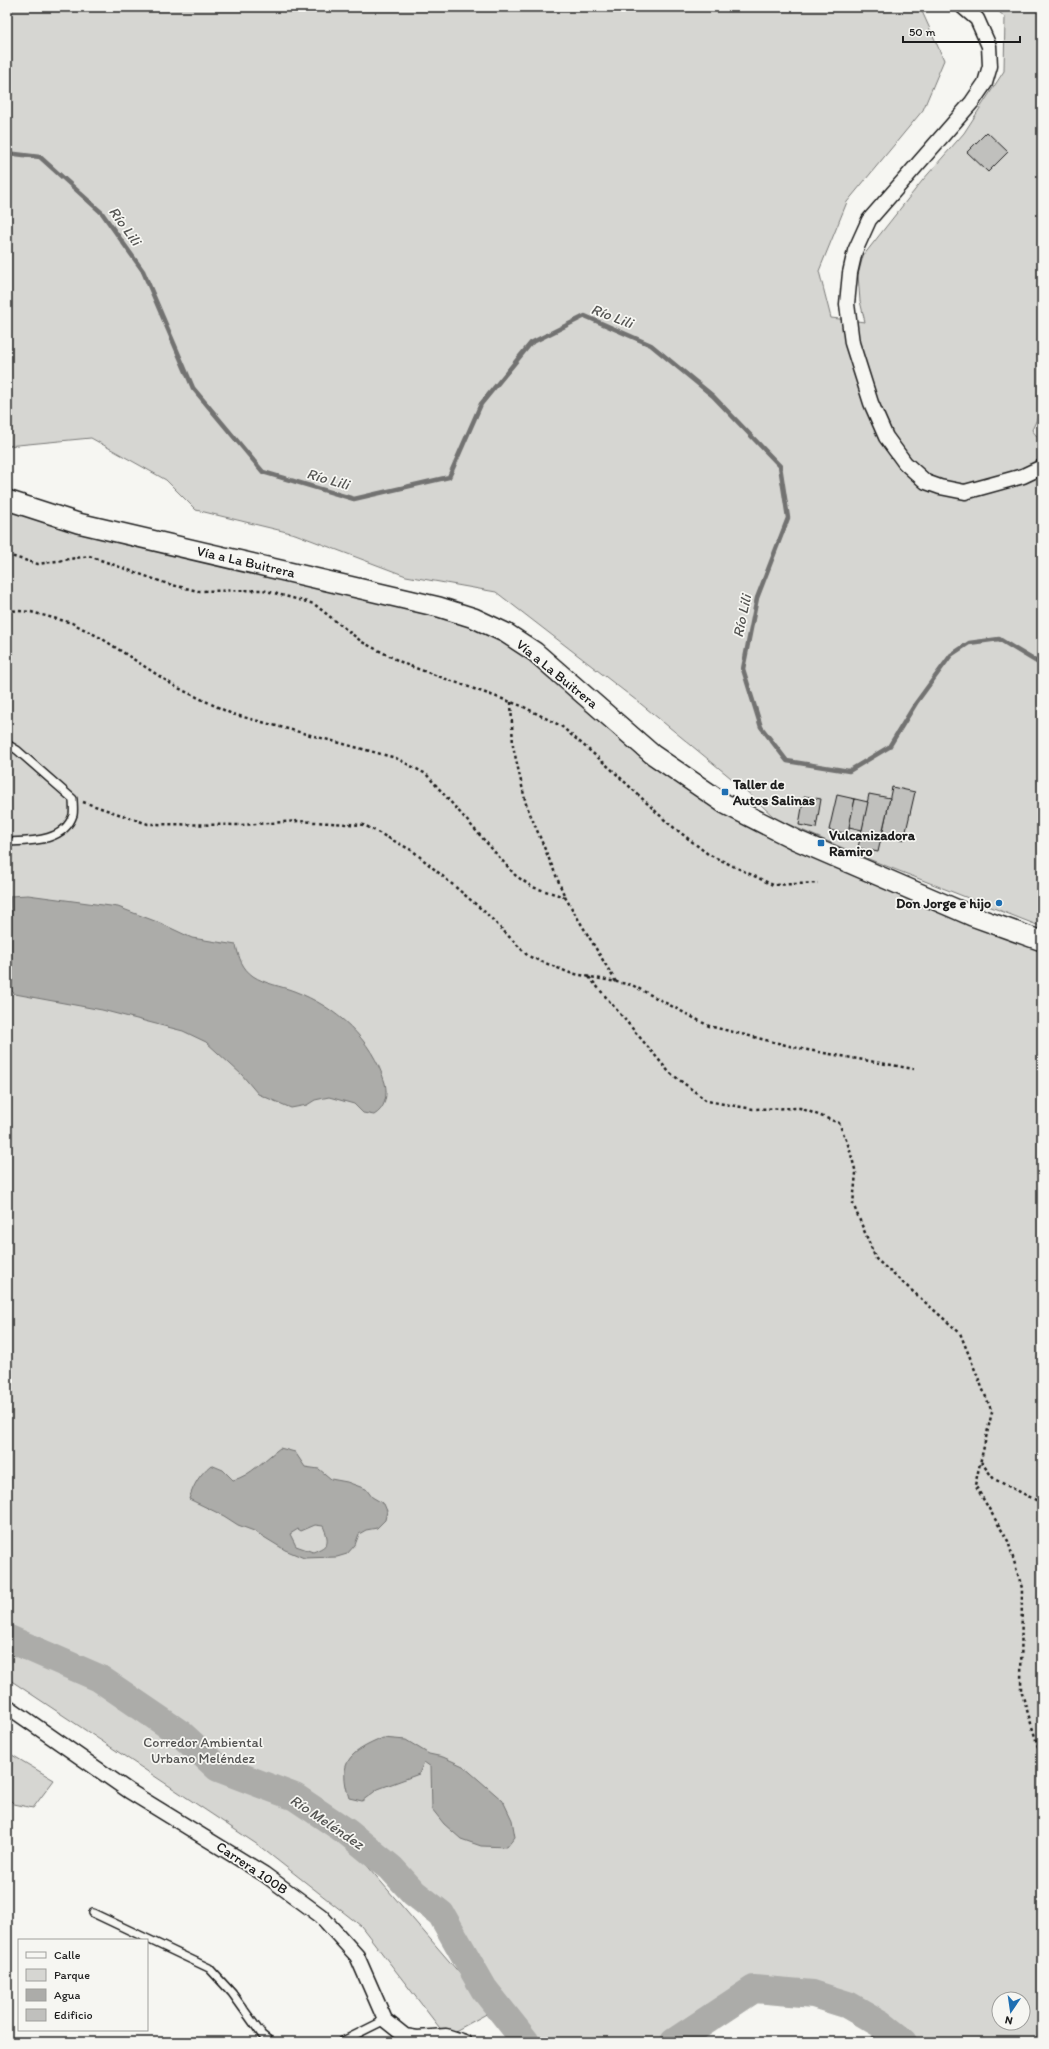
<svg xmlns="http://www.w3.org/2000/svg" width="1049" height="2049" font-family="Itim,sans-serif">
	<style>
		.green { fill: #d6d6d2; stroke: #797977; fill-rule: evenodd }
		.water { fill: #acaca9; stroke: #727271; fill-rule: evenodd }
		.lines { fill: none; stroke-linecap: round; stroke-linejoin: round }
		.stream { stroke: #727271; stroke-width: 4.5 }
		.river { stroke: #acaca9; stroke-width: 28 }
		.building { fill: #c0c0bd; stroke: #1c1c1c }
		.lane-casing { stroke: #1c1c1c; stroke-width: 10 }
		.street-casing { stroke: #1c1c1c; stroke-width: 17 }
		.secondary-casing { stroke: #1c1c1c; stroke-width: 22 }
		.path { stroke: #1c1c1c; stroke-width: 2.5; stroke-dasharray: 3 3; stroke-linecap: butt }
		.lane { stroke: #f6f6f2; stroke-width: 7 }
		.street { stroke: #f6f6f2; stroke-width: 14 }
		.secondary { stroke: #f6f6f2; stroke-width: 19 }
		.poi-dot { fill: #1f6fb2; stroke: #f6f6f2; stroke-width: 1.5 }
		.labels { text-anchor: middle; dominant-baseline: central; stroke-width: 3.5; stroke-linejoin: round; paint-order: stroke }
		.street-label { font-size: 14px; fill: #1c1c1c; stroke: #f6f6f2 }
		.poi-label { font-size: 14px; font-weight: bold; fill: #1c1c1c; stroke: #f6f6f2; text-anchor: start }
		.park-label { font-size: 14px; fill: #545453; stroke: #f6f6f2 }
		.water-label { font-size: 15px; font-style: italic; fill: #565654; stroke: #f6f6f2 }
	</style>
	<rect width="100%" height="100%" fill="#f6f6f2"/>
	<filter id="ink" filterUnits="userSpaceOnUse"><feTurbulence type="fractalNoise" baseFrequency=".025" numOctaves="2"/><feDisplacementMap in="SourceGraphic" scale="8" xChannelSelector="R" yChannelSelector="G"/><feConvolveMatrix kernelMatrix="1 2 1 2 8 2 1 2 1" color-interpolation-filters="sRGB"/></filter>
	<g filter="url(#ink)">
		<g class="green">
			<path d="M7,7H920L944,60L923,110L847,202L819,271L831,318L865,322L860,301L858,275L863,256L922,181L964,133L1004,71L1005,17L993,7H1042V408L1032,430L1042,443V927L871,860L776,819L742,787L641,704L496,592L406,576L295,534L196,510L166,480L91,438L7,446Z"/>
			<path d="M7,500L474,618L725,804L1042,941V2042H904L881,2024L848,2005L813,1994L754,1989L674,2042H526L484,1989L441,1914L414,1893L391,1868L347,1832L327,1819L492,2011L446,2036L361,1926L258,1845L7,1678ZM999,1999H1023V2023H999Z"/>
			<path d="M7,1752L54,1780L33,1808L14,1804L7,1797Z"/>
		</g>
		<g class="water">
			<path d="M28,895L118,907L160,923L192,938L236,945C239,958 242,968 253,976C265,984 281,986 294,991C336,1007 372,1039 385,1083C388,1095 385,1109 374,1115L363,1113L354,1104L329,1097L315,1100L307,1105L291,1108L258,1094L242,1075L206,1042L183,1031L102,1010L15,994L7,986L10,896Z"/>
			<path d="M280,1448L295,1452L305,1467L319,1469L331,1479L347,1482L366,1489L372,1497L384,1504L387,1511L385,1520L377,1528L366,1530L359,1534L355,1545L347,1554L337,1557L304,1558L285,1550L254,1531L238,1525L224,1516L189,1499C194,1484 199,1475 211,1465L223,1470L233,1480C249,1477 266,1458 280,1448ZM315,1525L323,1526C330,1542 329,1546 313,1552L296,1546L290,1534L298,1529L301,1531Z"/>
			<path d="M383,1738L406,1740L429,1754L443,1757L463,1766L503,1801L512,1820L515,1837L507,1847L481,1846L461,1839L444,1824L432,1809L431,1767L424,1762L419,1774L378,1789L362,1801L349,1798C337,1760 351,1752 383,1738Z"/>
		</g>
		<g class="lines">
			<g class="stream">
				<path d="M7,153L40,157L102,213L143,271L193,388L263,472L354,499L449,477L481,404L531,343L585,316L651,345L713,396L780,466L788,518L757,598L743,669L761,727L787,761L849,771L889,747L916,703L951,655L969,643L999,639L1042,665"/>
				<path d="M872,2042L881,2024"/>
			</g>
			<g class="river">
				<path d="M7,1638L99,1678L181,1734L218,1768L295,1797L347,1832L391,1868L414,1893L441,1914L484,1989L526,2042"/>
				<path d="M674,2042L754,1989L813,1994L848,2005L881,2024L904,2042"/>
			</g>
		</g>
		<g class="building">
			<path d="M987,132L1008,152L988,172L967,152Z"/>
			<path d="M892,787L915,792L904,840L882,835Z"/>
			<path d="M869,794L890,798L878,852L858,848Z"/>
			<path d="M837,795L855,799L848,834L829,830Z"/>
			<path d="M804,796L821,799L816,828L799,825Z"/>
			<path d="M855,799L868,802L862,830L849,827Z"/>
		</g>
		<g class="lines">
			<g class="lane-casing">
				<g id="lane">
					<path d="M7,744L17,750L73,799C73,803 74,810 73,815C64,842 31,841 7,842"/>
					<path d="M93,1913L209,1968L232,1993L262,2035L271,2042"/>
					<path d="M341,2042L385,2020"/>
				</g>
			</g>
			<g class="street-casing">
				<g id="street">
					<path d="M963,7L977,19L989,46L990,66L985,83L972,102L869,220L855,251L850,273L847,304L852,343L871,403L886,437L905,463L926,482L940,487L965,492L1023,476L1042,467"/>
					<path d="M7,1706L129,1791L264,1874L321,1916L357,1956L385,2020L405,2036L417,2038L446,2036L464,2042"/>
				</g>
			</g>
			<g class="secondary-casing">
				<path id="secondary" d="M7,500L78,523L439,607L474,618L506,633L535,652L652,754L725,804L796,840L972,916L1042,941"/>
			</g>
			<g class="path">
				<path d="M7,555L38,564L89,556L168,584L198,591L263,590L314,604L362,642L407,665L522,706L561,726L610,768L668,823L708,854L773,885L818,883"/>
				<path d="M7,610L31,612L72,623L101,638L176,687L232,714L396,758L426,774L515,875L532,887L565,897"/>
				<path d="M511,702L513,746L526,804L565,897L616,982"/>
				<path d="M83,802L148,824L242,825L298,821L364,825L413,851L486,913L528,956L570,973L632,985L709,1026L802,1049L914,1069"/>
				<path d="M589,977L669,1072L707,1101L753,1109L800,1108L839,1123L849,1147L856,1173L853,1204L876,1259L960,1333L992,1412L975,1485L1008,1541L1022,1588L1021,1690L1042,1760"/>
				<path d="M981,1462L994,1479L1042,1503"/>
			</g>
			<use href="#lane" class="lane"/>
			<use href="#street" class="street"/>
			<use href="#secondary" class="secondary"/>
		</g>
	</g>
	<g class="poi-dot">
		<rect x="721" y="788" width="8" height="8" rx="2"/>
		<rect x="817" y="839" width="8" height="8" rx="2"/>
		<circle cx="999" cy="903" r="4"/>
	</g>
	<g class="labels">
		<g class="street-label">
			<text transform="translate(246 562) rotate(13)">Vía a La Buitrera</text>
			<text transform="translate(557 674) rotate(39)">Vía a La Buitrera</text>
			<text transform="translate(252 1868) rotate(34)">Carrera 100B</text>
		</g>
		<g class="poi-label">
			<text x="733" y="784">Taller de<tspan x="733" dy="16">Autos Salinas</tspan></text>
			<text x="829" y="835">Vulcanizadora<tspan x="829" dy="16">Ramiro</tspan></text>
			<text x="991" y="903" text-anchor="end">Don Jorge e hijo</text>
		</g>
		<g class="park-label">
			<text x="203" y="1742">Corredor Ambiental<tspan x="203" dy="16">Urbano Meléndez</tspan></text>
		</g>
		<g class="water-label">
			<text transform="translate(125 226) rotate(54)">Río Lili</text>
			<text transform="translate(612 316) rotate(21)">Río Lili</text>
			<text transform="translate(328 479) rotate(16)">Río Lili</text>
			<text transform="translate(742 616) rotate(-78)">Río Lili</text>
			<text transform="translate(327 1822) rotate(34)">Río Meléndez</text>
		</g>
	</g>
	<rect width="1049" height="2049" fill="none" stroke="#f6f6f2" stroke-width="24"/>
	<rect x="12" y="12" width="1025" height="2025" fill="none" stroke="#1c1c1c" stroke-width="1.5" filter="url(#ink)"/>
	<rect x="18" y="1939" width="130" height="92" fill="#f6f6f2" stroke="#9f9f9c"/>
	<rect x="26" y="1952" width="20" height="6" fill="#f6f6f2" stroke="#9f9f9c"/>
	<text x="54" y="1959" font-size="12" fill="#1c1c1c">Calle</text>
	<rect x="26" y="1969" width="20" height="12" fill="#d6d6d2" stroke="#9f9f9c"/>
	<text x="54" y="1979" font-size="12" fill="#1c1c1c">Parque</text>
	<rect x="26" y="1989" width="20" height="12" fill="#acaca9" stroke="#9f9f9c"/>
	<text x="54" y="1999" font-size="12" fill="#1c1c1c">Agua</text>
	<rect x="26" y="2009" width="20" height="12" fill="#c0c0bd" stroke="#9f9f9c"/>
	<text x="54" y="2019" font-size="12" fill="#1c1c1c">Edificio</text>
	<g transform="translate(1011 2011) rotate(193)"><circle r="19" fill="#f6f6f2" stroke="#9f9f9c"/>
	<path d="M0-3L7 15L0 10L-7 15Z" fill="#1f6fb2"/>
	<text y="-6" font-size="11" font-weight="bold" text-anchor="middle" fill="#1c1c1c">N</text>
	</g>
	<path d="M903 36v6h117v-6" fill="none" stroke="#1c1c1c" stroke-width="2"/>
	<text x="909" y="36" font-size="12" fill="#1c1c1c" stroke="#f6f6f2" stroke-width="3" paint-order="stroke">50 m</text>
</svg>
